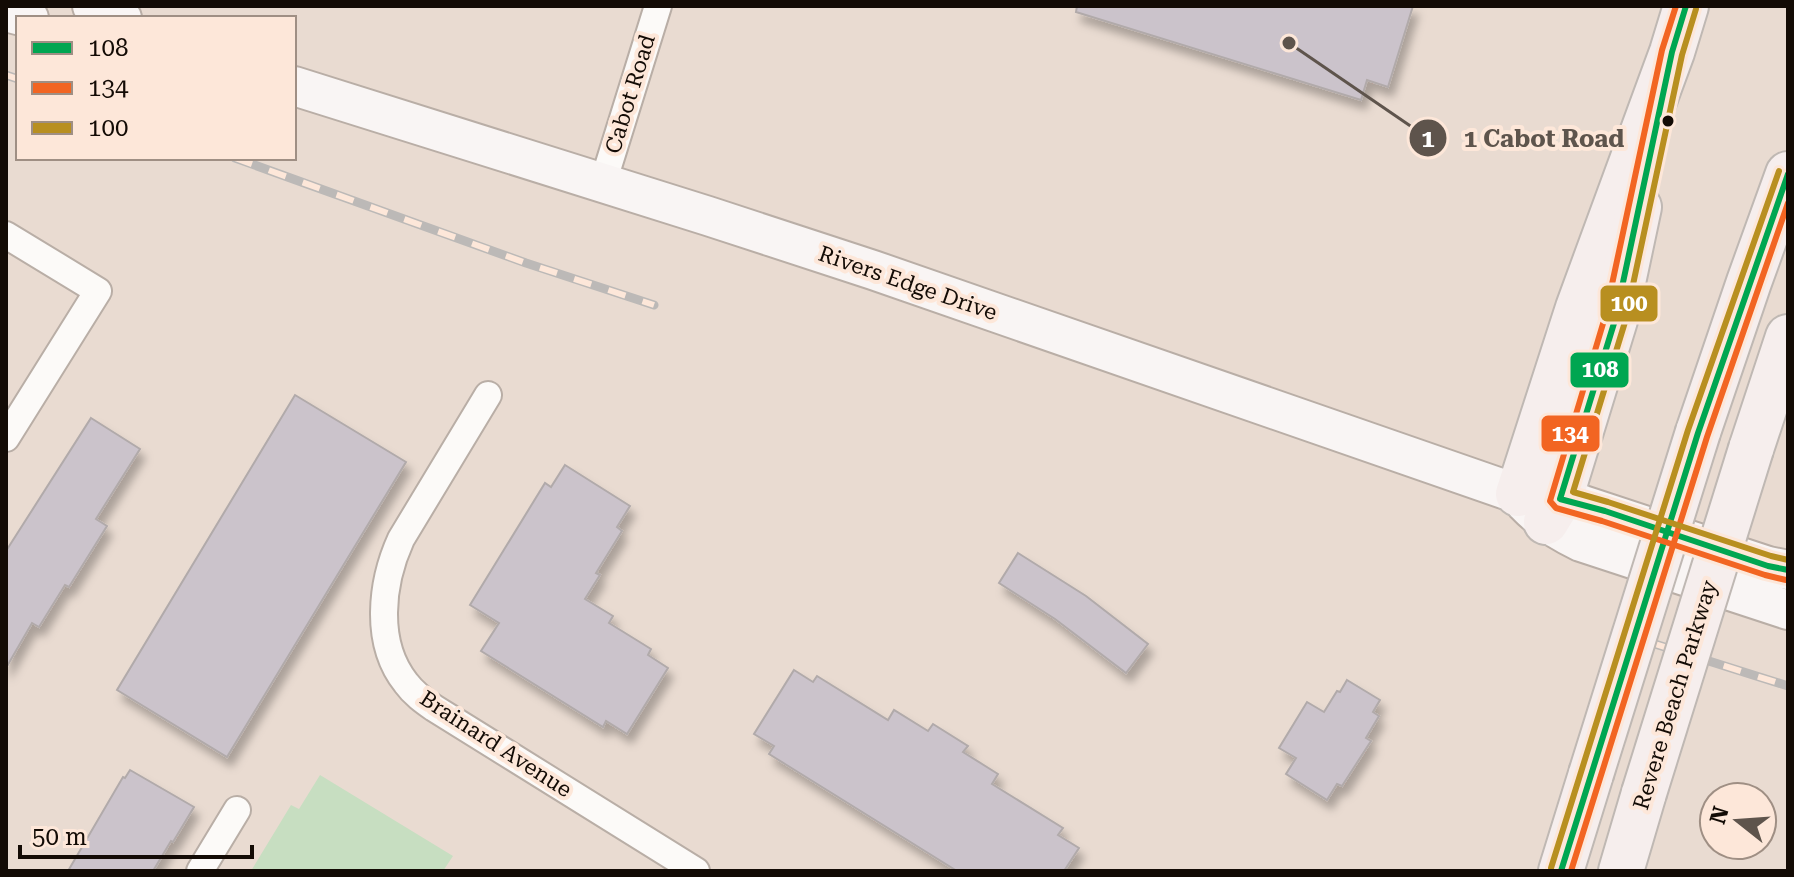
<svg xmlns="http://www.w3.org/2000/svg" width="1794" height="877" font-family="'Roboto Serif',serif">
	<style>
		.green { fill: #c7dec1 }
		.building { fill: #cbc3cb; stroke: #b1aaaa; stroke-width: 2; filter: url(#shadow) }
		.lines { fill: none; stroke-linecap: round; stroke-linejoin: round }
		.minor-casing { stroke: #b9aea6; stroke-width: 30 }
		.secondary-casing { stroke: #b9aea6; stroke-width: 42 }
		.trunk-casing { stroke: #bfb8b3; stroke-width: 48 }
		.minor { stroke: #fcfaf8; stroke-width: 26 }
		.secondary { stroke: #f9f5f4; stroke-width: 38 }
		.trunk { stroke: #f6eeed; stroke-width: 44 }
		.rail-casing { stroke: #bcb9b7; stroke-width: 9 }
		.rail { stroke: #fde7d9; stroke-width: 6; stroke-dasharray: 18; stroke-linecap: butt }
		.trunk-bridge-casing { stroke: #bfb8b3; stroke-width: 48; stroke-linecap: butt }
		.trunk-bridge { stroke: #f6eeed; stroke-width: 44 }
		.bus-1-casing { stroke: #fde7d9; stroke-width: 12 }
		.bus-2-casing { stroke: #fde7d9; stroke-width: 12 }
		.bus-3-casing { stroke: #fde7d9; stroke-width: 12 }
		.bus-1 { stroke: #00a651; stroke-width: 6 }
		.bus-2 { stroke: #f26522; stroke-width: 6 }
		.bus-3 { stroke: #b88f20; stroke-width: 6 }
		.bus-dot { fill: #130b05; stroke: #fde7d9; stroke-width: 3 }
		.labels { text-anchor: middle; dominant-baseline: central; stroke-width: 8; stroke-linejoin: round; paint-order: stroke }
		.street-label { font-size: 22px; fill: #130b05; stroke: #fde7d9 }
		.leader { fill: none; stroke: #5e544c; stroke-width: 3 }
		.callout-dot { fill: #5e544c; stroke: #fde7d9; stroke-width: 3 }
		.mark-label { font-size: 24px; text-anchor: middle; font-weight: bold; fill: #fff }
		.callout-label { font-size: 24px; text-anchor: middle; font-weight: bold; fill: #5e544c; stroke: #fde7d9; stroke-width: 8; stroke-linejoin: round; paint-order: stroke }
		.line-badge { stroke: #fde7d9; stroke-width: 3 }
		.badge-label { font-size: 22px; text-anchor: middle; font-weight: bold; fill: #fff }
	</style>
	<defs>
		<filter id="shadow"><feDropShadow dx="5" dy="9" stdDeviation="4" flood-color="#0004"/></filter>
	</defs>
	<rect width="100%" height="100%" fill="#e9dbd1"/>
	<path class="green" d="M320,775L453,856L443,871H251L291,805L299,809Z"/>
	<g class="building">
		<path d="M1077,6H1413L1388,87L1367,80L1361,100L1076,12Z"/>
		<path d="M295,395L406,462L227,757L117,690Z"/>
		<path d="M91,418L140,449L96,519L107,526L69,587L65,585L39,627L32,623L6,668V551Z"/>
		<path d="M565,465L630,506L617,527L622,531L596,573L600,575L585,599L613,616L609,623L651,649L648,655L668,668L627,734L606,721L603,727L481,651L499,623L470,605L545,483L551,487Z"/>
		<path d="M1018,553L1086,596L1148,644L1126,673L1055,619L999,583Z"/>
		<path d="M794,670L813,682L817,676L888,720L894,710L928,731L933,724L968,746L963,752L998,774L992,784L1063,828L1058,835L1079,848L1064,871H957L769,754L774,746L754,734Z"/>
		<path d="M1347,680L1380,700L1373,712L1379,716L1366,738L1371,741L1342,786L1337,784L1327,800L1286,774L1296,758L1279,748L1307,702L1324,712L1337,691L1340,692Z"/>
		<path d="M130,770L194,807L173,842L171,841L153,871H68L123,777L125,778Z"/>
	</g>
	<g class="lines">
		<g class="minor-casing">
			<g id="minor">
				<path d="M603,183L658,6"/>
				<path d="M6,235L98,291L6,438"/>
				<path d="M488,395L401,539C381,583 374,643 406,683C414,694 424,701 434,708L696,871"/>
				<path d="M200,871L237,810"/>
			</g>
		</g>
		<g class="secondary-casing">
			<g id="secondary">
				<path d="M92,6L122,18"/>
				<path d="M6,12L29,18"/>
				<path d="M294,86L708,216L873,270L1518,494L1560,499L1583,505L1768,566L1788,570"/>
				<path d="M1525,503C1541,520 1560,532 1581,542L1788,610"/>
			</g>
		</g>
		<g class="trunk-casing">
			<g id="trunk">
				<path d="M1698,432L1749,282L1788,174"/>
				<path d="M1751,449L1788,337"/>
				<path d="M1518,494L1578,308L1672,52L1686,6"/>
				<path d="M1546,522L1560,499L1615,320L1639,207"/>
				<path d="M1561,871L1591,774"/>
				<path d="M1621,871L1644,793"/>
			</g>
		</g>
		<use href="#minor" class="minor"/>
		<use href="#secondary" class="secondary"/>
		<use href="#trunk" class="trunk"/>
		<g class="rail-casing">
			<g id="rail">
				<path d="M6,75L18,79"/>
				<path d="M235,158L526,263L654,305"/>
				<path d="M1655,644L1788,686"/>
			</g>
		</g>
		<use href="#rail" class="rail"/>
		<g class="trunk-bridge-casing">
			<g id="trunk-bridge">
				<path d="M1591,774L1698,432"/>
				<path d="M1644,793L1751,449"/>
			</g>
		</g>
		<use href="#trunk-bridge" class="trunk-bridge"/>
		<g class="bus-1-casing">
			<g id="bus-1">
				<path d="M1686,6L1672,52L1615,320L1560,499L1605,511L1768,566L1788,570"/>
				<path d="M1561,871L1698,433L1788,174"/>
			</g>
		</g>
		<g class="bus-2-casing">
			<g id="bus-2">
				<path d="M1676,6L1662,50L1605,317L1550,501L1556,508L1602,521L1765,575L1786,580"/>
				<path d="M1571,871L1707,437L1788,203"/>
			</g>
		</g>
		<g class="bus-3-casing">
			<g id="bus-3">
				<path d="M1696,9L1682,55L1625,322L1573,492L1608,502L1771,556L1788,560"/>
				<path d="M1551,868L1688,430L1779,171"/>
			</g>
		</g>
		<use href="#bus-1" class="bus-1"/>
		<use href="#bus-2" class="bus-2"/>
		<use href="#bus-3" class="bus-3"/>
	</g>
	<circle class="bus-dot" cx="1668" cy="121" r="7"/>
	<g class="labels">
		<g class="street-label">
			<text transform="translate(630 94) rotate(-73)">Cabot Road</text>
			<text transform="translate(908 283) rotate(19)">Rivers Edge Drive</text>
			<text transform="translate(1675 695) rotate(-73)">Revere Beach Parkway</text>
			<text transform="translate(496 744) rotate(33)">Brainard Avenue</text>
		</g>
	</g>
	<path class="leader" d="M1289 43L1428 138"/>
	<g class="callout-dot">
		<circle cx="1289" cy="43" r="8"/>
		<circle cx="1428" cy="138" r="20"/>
	</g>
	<g class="mark-label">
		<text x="1428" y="147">1</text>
	</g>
	<g class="callout-label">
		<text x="1544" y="147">1 Cabot Road</text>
	</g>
	<g class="line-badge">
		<rect x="1599" y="284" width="60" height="39" rx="8" fill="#b88f20"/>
		<rect x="1569" y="351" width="61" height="38" rx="8" fill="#00a651"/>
		<rect x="1540" y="414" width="61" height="39" rx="8" fill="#f26522"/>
	</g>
	<g class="badge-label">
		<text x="1629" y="311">100</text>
		<text x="1600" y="377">108</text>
		<text x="1570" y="441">134</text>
	</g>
	<rect width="1794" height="877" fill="none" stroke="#130b05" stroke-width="16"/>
	<rect x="16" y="16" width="280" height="144" fill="#fde7d9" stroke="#9f8f84" stroke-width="2"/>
	<rect x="32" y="42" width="40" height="12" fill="#00a651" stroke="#9f8f84" stroke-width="2"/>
	<text x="88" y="56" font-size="24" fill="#130b05">108</text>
	<rect x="32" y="82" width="40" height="12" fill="#f26522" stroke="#9f8f84" stroke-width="2"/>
	<text x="88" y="96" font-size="24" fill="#130b05">134</text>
	<rect x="32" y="122" width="40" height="12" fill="#b88f20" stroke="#9f8f84" stroke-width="2"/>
	<text x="88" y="136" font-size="24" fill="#130b05">100</text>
	<g transform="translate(1738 821) rotate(287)"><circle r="38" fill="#fde7d9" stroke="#9f8f84" stroke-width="2"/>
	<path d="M0-6L14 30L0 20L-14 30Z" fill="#5e544c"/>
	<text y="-12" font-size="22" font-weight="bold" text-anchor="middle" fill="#130b05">N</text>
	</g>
	<path d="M20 845v12h232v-12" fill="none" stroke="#130b05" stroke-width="4"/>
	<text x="32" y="845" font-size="24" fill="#130b05" stroke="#fde7d9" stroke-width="6" paint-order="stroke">50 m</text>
</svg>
